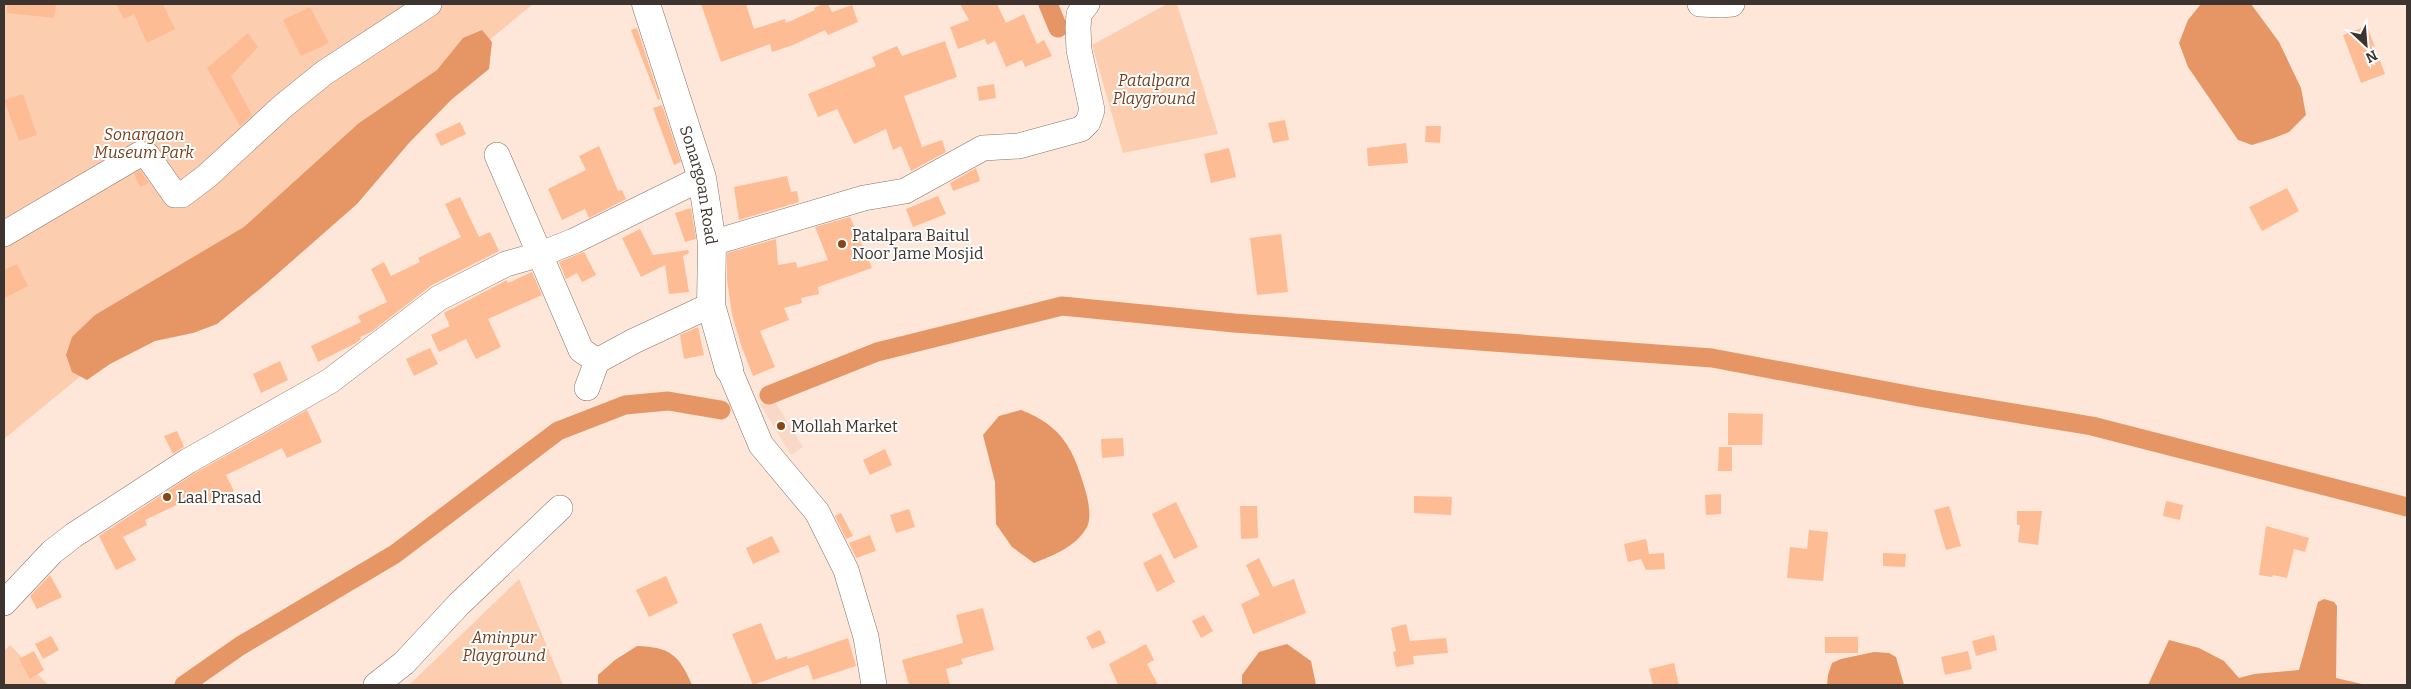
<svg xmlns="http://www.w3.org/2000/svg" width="2411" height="689" font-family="Bitter,serif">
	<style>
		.built { fill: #f8d9c7 }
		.green { fill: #fdcdb0 }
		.water { fill: #e59664 }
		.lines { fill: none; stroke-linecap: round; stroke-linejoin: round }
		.canal { stroke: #e59664; stroke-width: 19 }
		.building { fill: #febc94 }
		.minor-casing { stroke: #897468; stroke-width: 26 }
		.major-casing { stroke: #897468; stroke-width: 29 }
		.minor { stroke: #fff; stroke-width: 25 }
		.major { stroke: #fff; stroke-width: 28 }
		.poi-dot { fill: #884615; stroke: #fff; stroke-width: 2 }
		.labels { text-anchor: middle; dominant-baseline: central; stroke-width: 4; stroke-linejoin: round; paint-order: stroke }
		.park-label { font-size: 16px; font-style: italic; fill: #743f1c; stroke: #fff }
		.street-label { font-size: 16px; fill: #3d342f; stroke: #fff }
		.poi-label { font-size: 16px; fill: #3d342f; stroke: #fff; text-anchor: start }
	</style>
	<rect width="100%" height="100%" fill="#fee6d9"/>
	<path class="built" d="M772,397L803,447L791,455L760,404Z"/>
	<g class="green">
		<path d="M4,4H533L4,439Z"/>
		<path d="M1167,4H1177L1218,134L1123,153L1092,45Z"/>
		<path d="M519,579L563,685H409Z"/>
		<path d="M10,645L48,685H4V651Z"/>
	</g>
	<g class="water">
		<path d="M2201,4H2251L2279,42L2301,88L2306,115L2289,132L2274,138L2252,145L2238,140L2188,67L2179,43L2188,20Z"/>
		<path d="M482,30L492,42L489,69L451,100L409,143L357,204L267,283L217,324L193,333L155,341L110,364L87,380L72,372L66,355L72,337L95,315L244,227L359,123L437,70L463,38Z"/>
		<path d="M1021,410C1062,426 1073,448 1085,489C1088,499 1092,517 1087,527C1076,547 1054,555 1034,563L1012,547L996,524L995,482L983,435L999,416Z"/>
		<path d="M2324,599L2334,602L2337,606L2336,678L2366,685H2148L2169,640L2199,648L2224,661L2239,678L2254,674L2299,670L2318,602Z"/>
		<path d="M1287,644L1311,661L1316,685H1242V675L1259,652Z"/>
		<path d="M637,646C670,647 679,655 692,685H598V675L615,660Z"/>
		<path d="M1874,652L1889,653L1896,657L1904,685H1827L1828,675L1832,663L1841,659Z"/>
	</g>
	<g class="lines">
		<g class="canal">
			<path d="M1048,4L1058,28"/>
			<path d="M769,395L877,352L1062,306L1234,323L1712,358L1924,398L2092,426L2407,507"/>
			<path d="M184,685L240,646L395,554L558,431L625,405L668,401L721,410"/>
		</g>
	</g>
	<g class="building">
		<path d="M7,4H56L54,18L7,13Z"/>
		<path d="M116,4H163L175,29L147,43L134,14L124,19Z"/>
		<path d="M701,4H746L754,29L785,19L786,23L815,10L814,8L823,4H828L832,12L852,5L858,22L828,35L825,30L793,45L772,52L770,44L721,62Z"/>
		<path d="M960,4H997L1006,23L1024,14L1037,44L1044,40L1052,56L1025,67L1022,60L1006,67L995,41L987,45L985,39L958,49L950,27L969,20Z"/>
		<path d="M310,7L329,43L301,56L283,20Z"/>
		<path d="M2367,26L2385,74L2361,83L2343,35Z"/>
		<path d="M637,28L660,99L658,100L631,30Z"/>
		<path d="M248,33L258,47L231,76L252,115L240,126L207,68Z"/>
		<path d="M945,41L957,77L904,96L922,147L942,140L946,152L911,171L901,146L893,150L886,129L854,144L837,109L818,117L808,94L876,66L872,57L897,46L902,56Z"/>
		<path d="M994,84L996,98L979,101L977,87Z"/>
		<path d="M23,94L37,135L19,141L4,100Z"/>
		<path d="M662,105L681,162L674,165L653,108Z"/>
		<path d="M1285,120L1289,140L1273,143L1268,123Z"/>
		<path d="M460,122L466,134L441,146L435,134Z"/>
		<path d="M1426,126H1441L1440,143L1425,142Z"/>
		<path d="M1406,143L1408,163L1368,166L1367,148Z"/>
		<path d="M599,146L618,191L622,190L626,199L589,218L585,209L562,220L548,189L586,170L579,156Z"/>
		<path d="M1229,148L1236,177L1211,183L1204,154Z"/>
		<path d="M976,168L980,181L953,191L950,183Z"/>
		<path d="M140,170L149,183L140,187L134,174Z"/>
		<path d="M787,176L791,192L797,191L799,202L739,220L734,187Z"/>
		<path d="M2287,188L2299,211L2262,231L2249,207Z"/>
		<path d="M938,196L946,214L913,227L906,209Z"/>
		<path d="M460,197L479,237L490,232L499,251L432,285L371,332L360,337L361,339L356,343L318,362L311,346L361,322L358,316L387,302L371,269L384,262L391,276L420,262L418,258L461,237L445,204Z"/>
		<path d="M691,208L696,239L685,242L675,213Z"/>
		<path d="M850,217L872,268L818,287L819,294L801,298L802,303L784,308L789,320L760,331L775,367L753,376L741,345L732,314L727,280V253L776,239L778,265L796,262L797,268L828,260L815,227Z"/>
		<path d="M640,229L653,255L688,250L689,253L683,256L689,292L669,294L665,265L641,277L622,238Z"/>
		<path d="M1281,234L1288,292L1257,295L1250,238Z"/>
		<path d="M584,252L596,275L582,282L577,273L566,279L559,262Z"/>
		<path d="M17,264L28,286L4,298V270Z"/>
		<path d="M532,272L542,295L488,319L501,347L476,359L466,339L439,352L431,335L450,326L444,313L507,280L508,283Z"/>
		<path d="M698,327L704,355L684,359L680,335Z"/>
		<path d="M430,348L438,364L414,376L406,359Z"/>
		<path d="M280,361L288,380L261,393L253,374Z"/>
		<path d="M307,410L322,442L287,458L282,448L226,475L234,491L209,503L204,492L145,520L147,525L123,537L136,560L116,570L99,536L195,473Z"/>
		<path d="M1728,413L1763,414L1762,445H1728Z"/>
		<path d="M177,431L184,447L173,454L164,436Z"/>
		<path d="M1123,438L1124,456L1102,458L1101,439Z"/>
		<path d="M1719,447H1732V471H1718Z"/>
		<path d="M885,449L892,465L870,475L863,460Z"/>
		<path d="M1721,494V514L1706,515L1705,495Z"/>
		<path d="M1414,496L1452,497L1451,515L1414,513Z"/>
		<path d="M2166,501L2183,505L2180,520L2163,516Z"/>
		<path d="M1176,502L1198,547L1174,559L1152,514Z"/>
		<path d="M1240,506H1257L1258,538L1241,539Z"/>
		<path d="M1949,506L1961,546L1946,550L1934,510Z"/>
		<path d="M909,509L915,527L896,533L890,515Z"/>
		<path d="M2017,511H2042L2038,545L2018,542L2020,525H2017Z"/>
		<path d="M841,513L853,536L846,539L835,516Z"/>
		<path d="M2266,526L2309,538L2305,552L2294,549L2287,578L2273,575L2272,577L2259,575Z"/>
		<path d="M1809,530L1828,532L1823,581L1787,578L1790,547L1807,549Z"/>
		<path d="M870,535L876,551L856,558L849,543Z"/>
		<path d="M772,536L780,552L753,564L746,548Z"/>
		<path d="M1646,539L1649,554L1664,553L1665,569L1646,570L1641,559L1628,562L1624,544Z"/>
		<path d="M1883,553L1906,554L1905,567L1883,566Z"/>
		<path d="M1161,554L1175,582L1157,592L1143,563Z"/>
		<path d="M1259,558L1273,587L1294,579L1306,613L1253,634L1241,604L1260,595L1246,565Z"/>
		<path d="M50,575L62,597L37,609L30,596Z"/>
		<path d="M666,576L678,603L649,617L636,590Z"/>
		<path d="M983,608L994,650L961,659L963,664L946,669L950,685H909L902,660L963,643L956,615Z"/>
		<path d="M1204,615L1213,631L1201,638L1192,621Z"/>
		<path d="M761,623L776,660L787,656L788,659L848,638L856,666L813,680L808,665L753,685L732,634Z"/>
		<path d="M1406,624L1410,641L1446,638L1448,653L1413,656L1414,664L1396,667L1393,652L1396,651L1391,628Z"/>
		<path d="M1100,630L1106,643L1092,649L1086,637Z"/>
		<path d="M1994,635L1997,650L1976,656L1972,641Z"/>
		<path d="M51,636L59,650L43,659L35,644Z"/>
		<rect x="1825" y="637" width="33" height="16"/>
		<path d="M1146,644L1154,660L1147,664L1158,685H1118L1109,664Z"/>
		<path d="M34,651L44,670L30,679L19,659Z"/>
		<path d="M1968,651L1972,669L1945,675L1941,657Z"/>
		<path d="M1674,663L1679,685H1653L1649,669Z"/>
	</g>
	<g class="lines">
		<g class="minor-casing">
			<g id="minor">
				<path d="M1700,4L1721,5L1732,4"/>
				<path d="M497,155L581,350L597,361"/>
				<path d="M4,234L140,154L147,155L175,195H182L207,176L282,107L324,73L429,4"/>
				<path d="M712,243L864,198L905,191L983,148L1019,146L1081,129L1088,122L1092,110L1079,50L1078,28L1079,14L1087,4"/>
				<path d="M729,369L761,445L817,512L846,570L866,637L874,685"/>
				<path d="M587,388L597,361L634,341L711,305"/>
				<path d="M4,603L52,552L74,535L188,461L330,381L439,298L506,264L541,254L574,241L702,178"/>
				<path d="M376,685L404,663L459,604L560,508"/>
			</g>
		</g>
		<g class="major-casing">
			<g id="major">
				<path id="s1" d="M646,4L702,178L712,243L711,305L729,369"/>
			</g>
		</g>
		<use href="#minor" class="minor"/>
		<use href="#major" class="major"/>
	</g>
	<g class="poi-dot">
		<circle cx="842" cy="244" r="5"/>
		<circle cx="781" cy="426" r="5"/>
		<circle cx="167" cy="497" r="5"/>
	</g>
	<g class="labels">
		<g class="park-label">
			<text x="1154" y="80">Patalpara<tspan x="1154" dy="18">Playground</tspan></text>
			<text x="144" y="134">Sonargaon<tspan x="144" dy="18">Museum Park</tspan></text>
			<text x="504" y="637">Aminpur<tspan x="504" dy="18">Playground</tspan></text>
		</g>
		<g class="street-label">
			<text stroke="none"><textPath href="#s1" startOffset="189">Sonargoan Road</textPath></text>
		</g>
		<g class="poi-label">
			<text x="852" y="235">Patalpara Baitul<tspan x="852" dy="18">Noor Jame Mosjid</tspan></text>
			<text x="791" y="426">Mollah Market</text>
			<text x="177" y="497">Laal Prasad</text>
		</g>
	</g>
	<rect width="2411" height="689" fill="none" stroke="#3d342f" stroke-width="10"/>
	<g transform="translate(2366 45) rotate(154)" stroke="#ffffff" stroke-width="4" paint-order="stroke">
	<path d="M0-4L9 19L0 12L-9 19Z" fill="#3d342f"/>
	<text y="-8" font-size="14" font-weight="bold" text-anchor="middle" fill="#3d342f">N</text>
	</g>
</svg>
